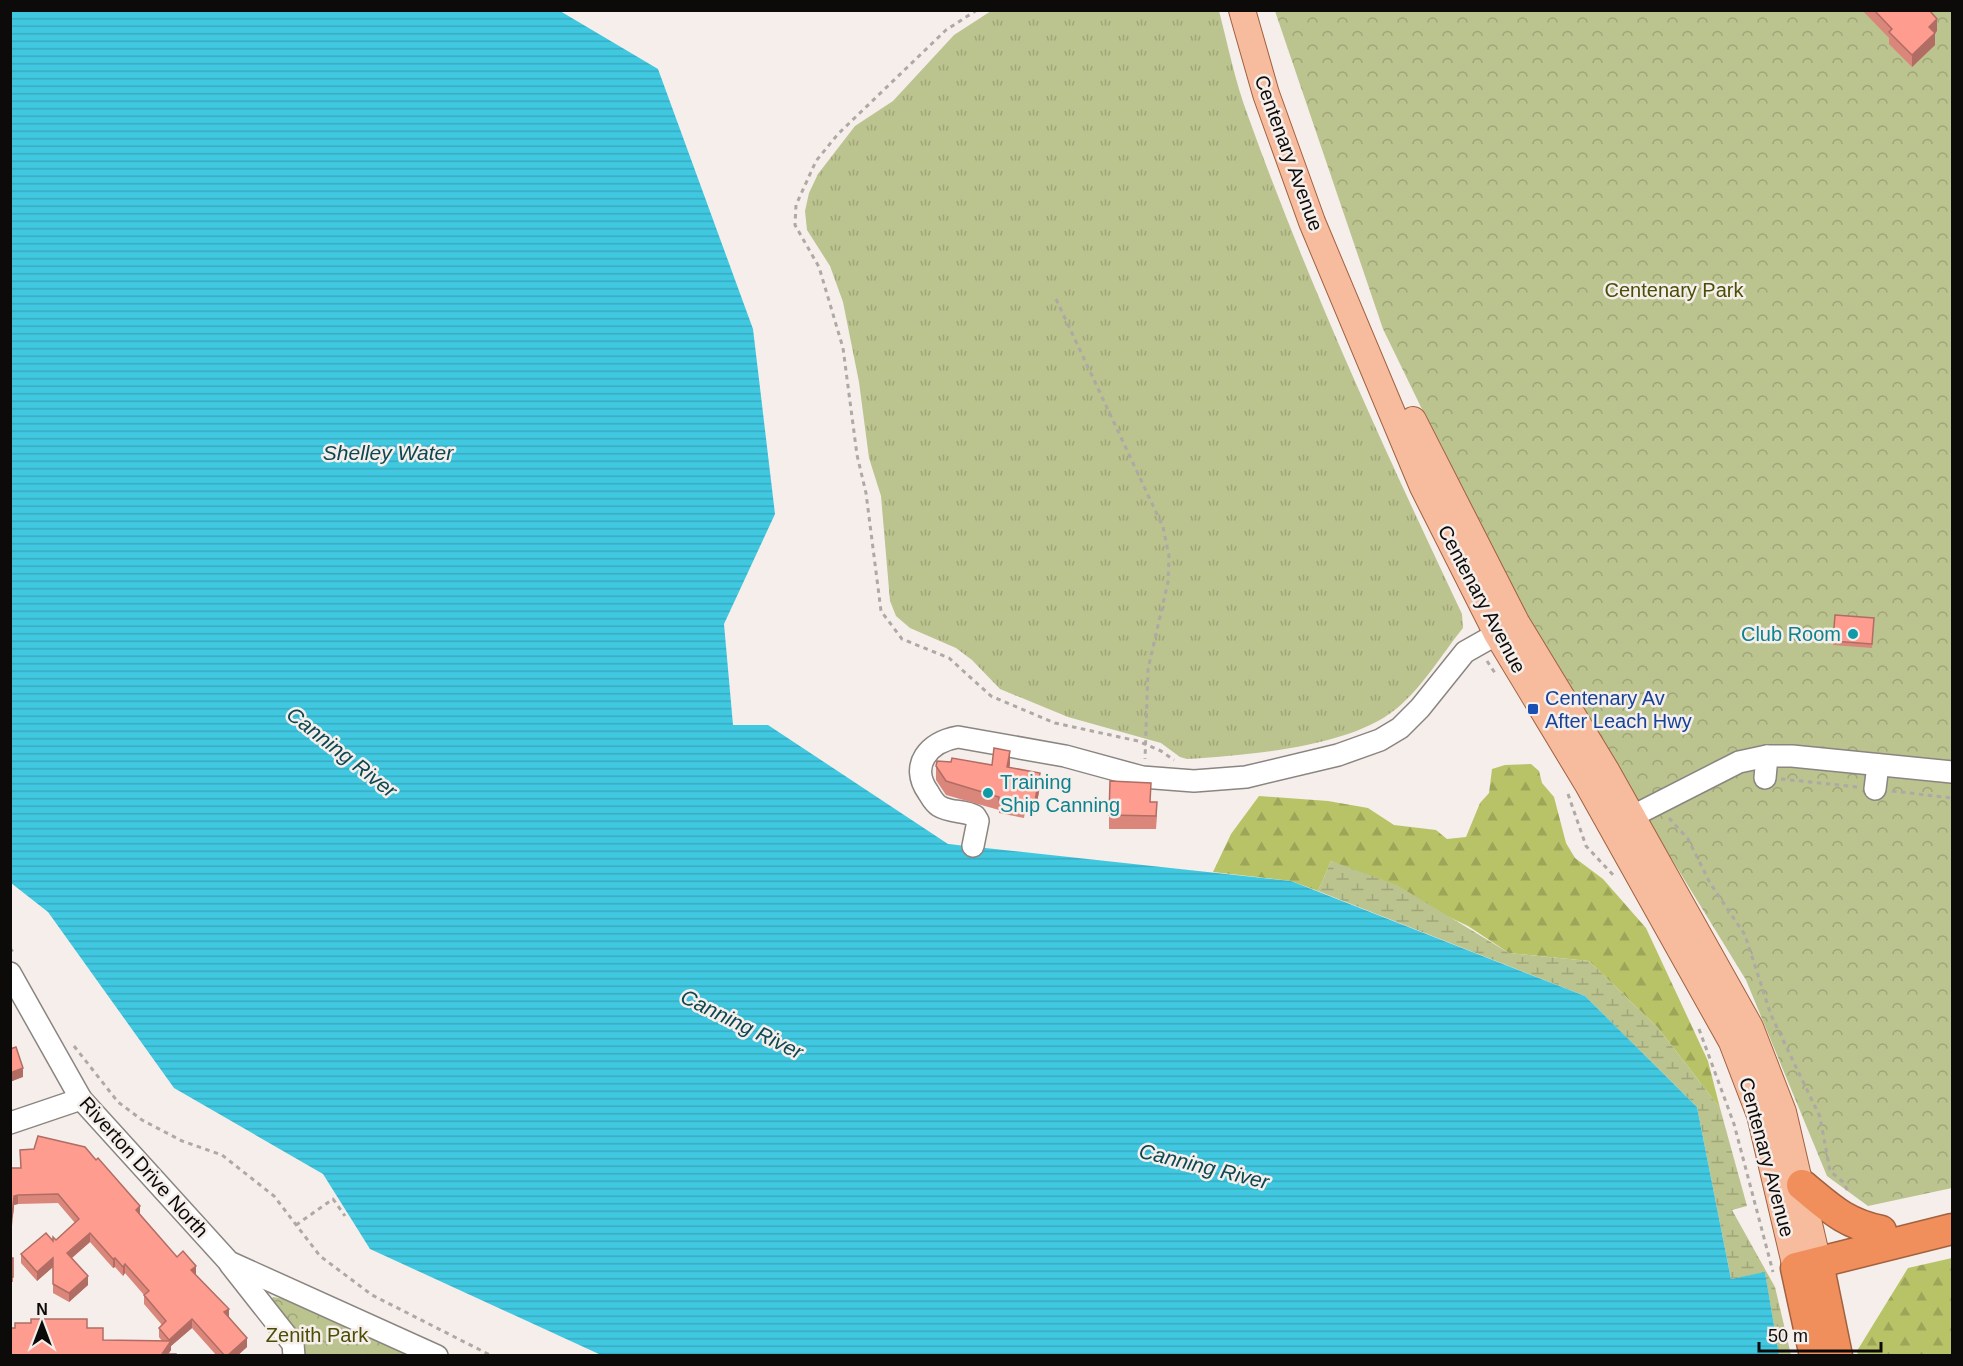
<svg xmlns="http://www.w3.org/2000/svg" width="1963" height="1366" font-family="Arial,sans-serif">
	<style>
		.grass { fill: url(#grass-tufts) }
		.forest { fill: url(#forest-firs) }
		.wetland { fill: url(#wetland-marsh) }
		.park { fill: url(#park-crowns) }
		.garden { fill: #bbc38e }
		.water { fill: url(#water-rules) }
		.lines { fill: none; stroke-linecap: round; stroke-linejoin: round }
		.minor-casing { stroke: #8b8581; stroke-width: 24 }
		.major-casing { stroke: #a1613f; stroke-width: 28 }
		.highway-casing { stroke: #a1613f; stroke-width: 33 }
		.path { stroke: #afa9a6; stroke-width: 3; stroke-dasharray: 4.5 4.5; stroke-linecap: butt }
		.minor { stroke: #fff; stroke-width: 21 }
		.major { stroke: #f7bc9d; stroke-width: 26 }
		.highway { stroke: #f18f5c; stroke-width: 30 }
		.wall { fill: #da867b }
		.shaded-wall { fill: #b16d64 }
		.building { fill: #fd9c8f; stroke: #b16d64; stroke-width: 1.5 }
		.culture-dot { fill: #0f9aa8; stroke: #f5eeea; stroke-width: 2 }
		.transit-dot { fill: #1a4fb4; stroke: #f5eeea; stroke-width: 2 }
		.labels { text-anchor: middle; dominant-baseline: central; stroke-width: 5; stroke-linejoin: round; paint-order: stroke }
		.street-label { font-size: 20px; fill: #0d0b0a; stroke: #f5eeea }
		.park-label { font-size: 20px; fill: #494f06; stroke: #f5eeea }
		.culture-label { font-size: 20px; fill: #0d838f; stroke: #f5eeea; text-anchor: end }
		.transit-label { font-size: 20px; fill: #164399; stroke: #f5eeea; text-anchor: start }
		.water-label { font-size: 21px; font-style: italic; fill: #0d4852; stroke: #f5eeea }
	</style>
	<defs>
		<pattern id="grass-tufts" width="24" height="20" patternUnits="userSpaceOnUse" patternTransform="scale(1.5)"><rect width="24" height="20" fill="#bbc38e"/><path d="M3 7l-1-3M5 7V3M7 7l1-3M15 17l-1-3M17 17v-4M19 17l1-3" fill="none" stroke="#a0a679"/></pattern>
		<pattern id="forest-firs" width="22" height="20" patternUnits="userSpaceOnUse" patternTransform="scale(1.5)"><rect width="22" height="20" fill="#b8c367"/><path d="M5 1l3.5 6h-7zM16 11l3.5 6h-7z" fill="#9da658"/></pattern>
		<pattern id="wetland-marsh" width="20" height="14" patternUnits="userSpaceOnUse" patternTransform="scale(1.5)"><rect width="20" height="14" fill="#bbc38e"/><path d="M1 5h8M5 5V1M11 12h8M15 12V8" fill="none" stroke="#a0a679"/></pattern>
		<pattern id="park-crowns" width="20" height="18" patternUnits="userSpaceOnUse" patternTransform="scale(1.5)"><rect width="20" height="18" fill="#bbc38e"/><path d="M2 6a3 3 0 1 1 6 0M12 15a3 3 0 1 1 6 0" fill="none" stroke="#a0a679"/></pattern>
		<pattern id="water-rules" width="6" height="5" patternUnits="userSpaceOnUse" patternTransform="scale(1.5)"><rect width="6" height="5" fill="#41c8e1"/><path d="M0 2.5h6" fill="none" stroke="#38aac0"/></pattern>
	</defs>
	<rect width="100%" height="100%" fill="#f5eeea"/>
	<path class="grass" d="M991,11H1219C1228,45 1235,82 1248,116C1309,286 1385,451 1462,614L1463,628C1442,654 1422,688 1396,709C1348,748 1247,755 1187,759L1180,757L1161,743L1068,717L1000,689L972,660L956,648L910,628L896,616L890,601L881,496L869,458L859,382L843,302L830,266L807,230L805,211L809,193L818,174L855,126L893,101L954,35Z"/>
	<g class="forest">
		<path d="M1531,764L1539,771L1542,783L1554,797L1566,843L1575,858L1603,879L1646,928L1708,1061L1720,1108L1658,1028L1589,961L1509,953L1468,926L1331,861L1318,891L1291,881L1213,872L1231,834L1259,796L1328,801L1368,808L1394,825L1436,830L1447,839L1466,837L1480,803L1489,793L1492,769L1505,765Z"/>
		<path d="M1952,1258V1355H1858L1857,1351L1908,1268Z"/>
	</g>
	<path class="wetland" d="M1331,861L1397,885L1509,953L1589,961L1658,1028L1720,1108L1747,1206L1732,1210L1775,1287L1791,1355H1779L1765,1273L1731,1279L1697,1107L1585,996L1318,891Z"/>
	<g class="park">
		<path d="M1275,11H1952V1188L1868,1206L1827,1176L1746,980L1523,617L1383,329Z"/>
		<path d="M273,1297L290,1300L413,1355H304L267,1304Z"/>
	</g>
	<path class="garden" d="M1952,922V997L1948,968Z"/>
	<path class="water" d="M10,11H560L658,69L753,329L775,514L724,624L733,725H768L948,844L1291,881L1585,996L1697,1107L1731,1279L1765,1272L1779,1355H601L370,1249L323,1174L174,1088L48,912L11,883Z"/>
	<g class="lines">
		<g class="minor-casing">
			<g id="minor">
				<path d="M1765,778L1767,756"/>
				<path d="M1875,789L1878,765"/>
				<path d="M1633,816L1739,762L1767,756H1792L1952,772"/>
				<path d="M973,846L978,821L975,816C964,810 950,813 939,806C934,803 931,797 928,792C909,765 929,742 958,737L1065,756L1142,777L1194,781L1246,777L1338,755L1380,740L1400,728L1420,708L1465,652L1511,626"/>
				<path d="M10,973L81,1099L229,1262L437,1356"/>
				<path d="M10,1123L81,1099"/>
				<path d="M230,1264L293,1344L294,1356"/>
			</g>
		</g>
		<g class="major-casing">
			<g id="major">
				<path d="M1242,10L1266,94L1312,222L1423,487L1497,634L1587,783L1732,1042L1760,1115L1796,1268"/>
				<path d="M1413,420L1516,622L1607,772L1750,1027L1783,1112L1818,1263"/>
			</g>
		</g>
		<g class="highway-casing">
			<g id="highway">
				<path d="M1802,1185C1830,1208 1844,1223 1881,1231"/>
				<path d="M1818,1263L1837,1356"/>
				<path d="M1815,1356L1796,1268L1952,1229"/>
			</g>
		</g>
		<g class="path">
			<path d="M977,10L946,30L838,134L816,161L796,205L795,225L819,267L843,348L857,455L866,493L881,611L902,639L949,658L991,696L1055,723L1138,741L1161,751L1174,760"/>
			<path d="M1056,299L1163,527L1169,556L1168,582L1148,669L1145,759"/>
			<path d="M1487,661L1495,673"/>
			<path d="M1781,779L1858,787"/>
			<path d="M1892,791L1952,798"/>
			<path d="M1568,794L1586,846L1615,877"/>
			<path d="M1669,818L1688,839L1710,883L1745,935L1771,1015L1820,1117L1830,1171L1843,1182L1849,1193"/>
			<path d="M10,948L15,955"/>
			<path d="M1699,1029L1734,1124L1773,1272"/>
			<path d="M74,1046L118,1102L142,1120L182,1141L222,1155L274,1196L320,1256L372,1295L492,1356"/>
			<path d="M296,1225L333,1199L345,1216"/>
		</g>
		<use href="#minor" class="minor"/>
		<use href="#major" class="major"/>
		<use href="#highway" class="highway"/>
	</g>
	<g class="wall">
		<path d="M1862,10H1929L1937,31L1935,33V45L1912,67L1889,44V38Z"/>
		<path d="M1874,618L1872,648L1833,645V641Z"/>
		<path d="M1010,764L1009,767L1040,786L1035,814L1025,812L1024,818L999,813V810L946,795L936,780V766Z"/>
		<path d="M1151,802L1157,816L1156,829H1109V815Z"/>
		<path d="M10,1168L140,1214L177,1257L196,1275L229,1317L247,1347L237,1356H217L192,1328L171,1346V1350L168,1354L10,1356L87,1328L103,1340L162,1341L159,1337V1328L162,1325L144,1304V1295L125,1273L123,1276L115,1267L113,1268L90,1242L72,1258L88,1285L69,1302L53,1293V1267L37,1281L21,1263V1254L56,1240L75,1223L58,1203L18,1204L14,1205L12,1226H10Z"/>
		<rect x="10" y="1258" width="3" height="24"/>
	</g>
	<g class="shaded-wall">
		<path d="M1937,19V31L1935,33V45L1912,67V55L1929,27Z"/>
		<path d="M1010,751V764L1007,781V767Z"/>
		<path d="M1040,773V786L1035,814V801Z"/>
		<path d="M23,1068V1077L10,1082V1073Z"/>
		<path d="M18,1195V1204L14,1205L12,1226L14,1196Z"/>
		<path d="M140,1206V1215L136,1210Z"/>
		<path d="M90,1233V1242L67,1262V1253Z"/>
		<path d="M53,1258V1267L37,1281V1272Z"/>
		<path d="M115,1258V1267L113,1268V1259Z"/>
		<path d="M125,1264V1273L123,1276V1267Z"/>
		<path d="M196,1266V1275L191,1270Z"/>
		<path d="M88,1276V1285L69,1302V1293Z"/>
		<path d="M229,1309V1318L224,1312Z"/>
		<path d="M192,1319V1328L171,1346V1350L167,1356L162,1354L169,1345V1340Z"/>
		<path d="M247,1338V1347L237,1356H227Z"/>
	</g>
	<g class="building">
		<path d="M1874,10H1929L1937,19L1929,27L1935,33L1912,55L1889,32L1892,29Z"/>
		<path d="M1835,615L1874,618L1872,644L1833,641Z"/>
		<path d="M994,748L1010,751L1007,767L1040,773L1035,801L1025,799L1024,804L999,800V797L946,781L936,766L937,761L951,762L952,758L992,765Z"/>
		<path d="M1110,781L1151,783L1150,802H1157L1156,816L1109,815Z"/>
		<path d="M16,1047L23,1068L10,1073V1049Z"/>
		<path d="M38,1136L85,1147L96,1160L98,1158L140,1206L136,1210L177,1257L183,1251L196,1266L191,1270L229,1309L224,1312L247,1338L227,1356H225L192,1319L169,1340L159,1328L166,1321L144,1295L149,1291L125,1264L123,1267L115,1258L113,1259L90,1233L67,1253L88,1276L69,1293L53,1284V1258L37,1272L21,1254L46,1233L53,1241V1237L56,1240L79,1219L58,1194L18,1195L14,1196L12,1217H10V1168H21L20,1150L34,1149Z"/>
		<rect x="10" y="1258" width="3" height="19"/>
		<path d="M31,1319H87V1328H103V1340L171,1341L162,1354H176V1356H10V1328H15V1323H31Z"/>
	</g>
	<g class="culture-dot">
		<circle cx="1853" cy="634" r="6"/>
		<circle cx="988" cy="793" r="6"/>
	</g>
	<rect class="transit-dot" x="1527" y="703" width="12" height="12" rx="3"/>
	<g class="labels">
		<g class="street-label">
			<text transform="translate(1289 153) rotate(70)">Centenary Avenue</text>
			<text transform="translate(1482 599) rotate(62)">Centenary Avenue</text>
			<text transform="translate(1767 1157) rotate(75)">Centenary Avenue</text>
			<text transform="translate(144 1167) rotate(48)">Riverton Drive North</text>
		</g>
		<g class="park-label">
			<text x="1674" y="290">Centenary Park</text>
			<text x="317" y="1335">Zenith Park</text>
		</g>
		<g class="culture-label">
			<text x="1841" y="634">Club Room</text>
			<text x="1000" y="782" text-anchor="start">Training<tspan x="1000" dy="23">Ship Canning</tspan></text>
		</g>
		<g class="transit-label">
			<text x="1545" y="698">Centenary Av<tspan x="1545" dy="23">After Leach Hwy</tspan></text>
		</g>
		<g class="water-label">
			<text x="388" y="452">Shelley Water</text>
			<text transform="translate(342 752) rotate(38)">Canning River</text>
			<text transform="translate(742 1024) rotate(26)">Canning River</text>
			<text transform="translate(1204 1166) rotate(14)">Canning River</text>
		</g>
	</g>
	<rect width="1963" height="1366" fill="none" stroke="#0d0b0a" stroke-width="24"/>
	<g transform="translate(42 1324)" stroke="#f5eeea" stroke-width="4.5" paint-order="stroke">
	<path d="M0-4.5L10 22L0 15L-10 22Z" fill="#0d0b0a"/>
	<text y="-9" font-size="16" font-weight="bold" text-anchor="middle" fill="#0d0b0a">N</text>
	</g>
	<path d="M1759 1342v9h122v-9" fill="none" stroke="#0d0b0a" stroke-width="3"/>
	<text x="1768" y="1342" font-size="18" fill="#0d0b0a" stroke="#f5eeea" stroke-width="4.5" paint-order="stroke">50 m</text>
</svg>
